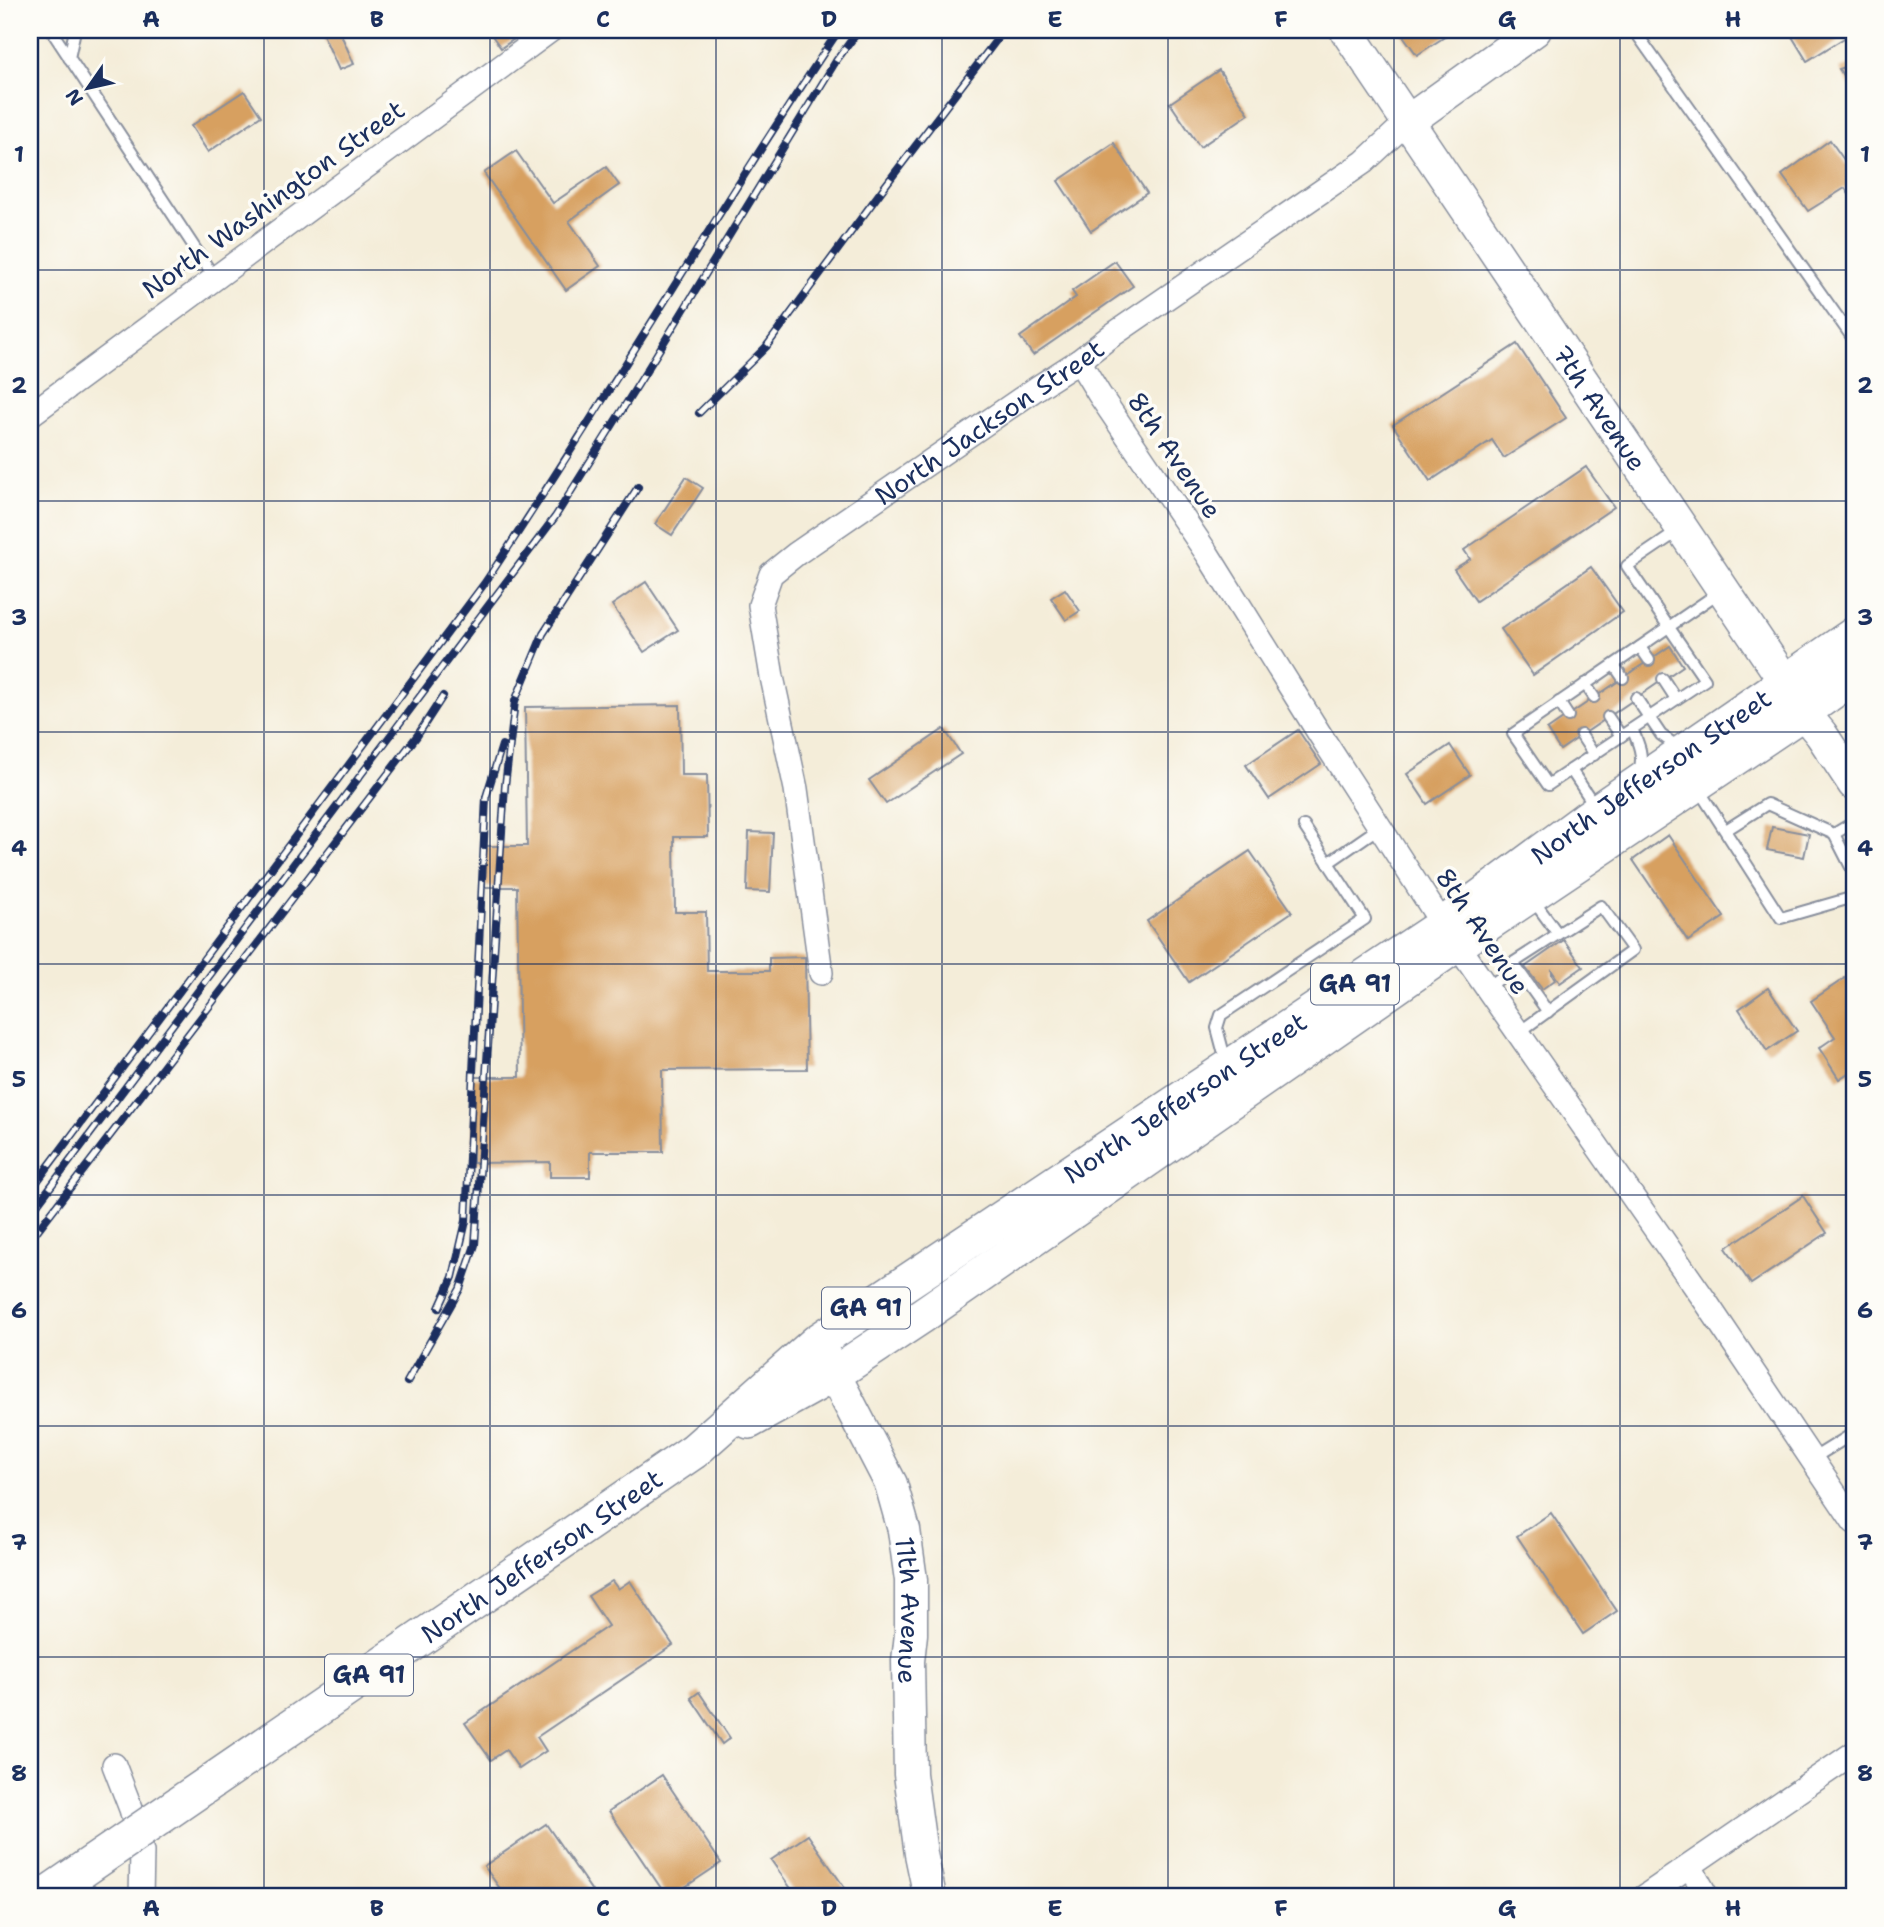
<svg xmlns="http://www.w3.org/2000/svg" width="1884" height="1927" font-family="'Shantell Sans',sans-serif">
	<style>
		.building { fill: #d7a061 }
		.lines { fill: none; stroke-linecap: round; stroke-linejoin: round }
		.lane-casing { stroke: #888e9c; stroke-width: 14 }
		.street-casing { stroke: #888e9c; stroke-width: 26 }
		.secondary-casing { stroke: #888e9c; stroke-width: 35 }
		.primary-casing { stroke: #888e9c; stroke-width: 38 }
		.lane { stroke: #fff; stroke-width: 10 }
		.street { stroke: #fff; stroke-width: 23 }
		.secondary { stroke: #fff; stroke-width: 32 }
		.primary { stroke: #fff; stroke-width: 35 }
		.rail-casing { stroke: #1b2f5e; stroke-width: 8 }
		.rail { stroke: #fdfcf7; stroke-width: 5; stroke-dasharray: 16; stroke-linecap: butt }
		.primary-bridge-casing { stroke: #888e9c; stroke-width: 38; stroke-linecap: butt }
		.primary-bridge { stroke: #fff; stroke-width: 35 }
		.grid { fill: none; stroke: #1b2f5e; stroke-width: 2; stroke-opacity: 0.55 }
		.labels { text-anchor: middle; dominant-baseline: central; stroke-width: 7; stroke-linejoin: round; paint-order: stroke }
		.shield { fill: #fdfcf7; stroke: #5f6c8c; stroke-width: 2 }
		.shield-label { font-size: 24px; font-weight: bold; fill: #1b2f5e }
		.street-label { font-size: 26px; fill: #1b2f5e; stroke: #fdfcf7 }
		.neatline { fill: none; stroke: #1b2f5e; stroke-width: 2.5 }
		.grid-label { font-size: 23px; text-anchor: middle; font-weight: bold; fill: #1b2f5e }
	</style>
	<rect width="100%" height="100%" fill="#fdfcf7"/>
	<filter id="ink" filterUnits="userSpaceOnUse"><feTurbulence type="fractalNoise" baseFrequency=".0143" numOctaves="2"/><feDisplacementMap in="SourceGraphic" scale="14" xChannelSelector="R" yChannelSelector="G"/><feConvolveMatrix kernelMatrix="1 2 1 2 8 2 1 2 1" color-interpolation-filters="sRGB"/></filter>
	<filter id="wash" filterUnits="userSpaceOnUse"><feTurbulence type="fractalNoise" baseFrequency=".00686" numOctaves="4" result="noise"/><feDisplacementMap in="SourceGraphic" scale="28" xChannelSelector="R" yChannelSelector="G"/><feGaussianBlur stdDeviation="1.57" result="paint"/><feColorMatrix in="noise" values="0 0 0 0 0 0 0 0 0 0 0 0 0 0 0 0 0 1.4 0 .05"/><feComposite in="paint" operator="in"/></filter>
	<g filter="url(#wash)">
		<rect width="100%" height="100%" fill="#f4edd9"/>
		<g id="blocks">
			<g class="building">
				<path d="M321,30H339L354,64L339,70Z"/>
				<path d="M488,30H527L501,48Z"/>
				<path d="M1399,30H1442L1446,36L1417,55Z"/>
				<path d="M1788,30H1854V32L1807,61Z"/>
				<path d="M1854,64V93L1839,69Z"/>
				<path d="M1219,70L1249,114L1200,147L1170,103Z"/>
				<path d="M244,91L261,116L208,152L191,126Z"/>
				<path d="M1830,140L1854,174V198L1852,199L1845,188L1808,211L1782,175Z"/>
				<path d="M1114,143L1147,193L1091,231L1058,181Z"/>
				<path d="M516,151L553,203L606,167L619,185L569,221L600,266L566,290L484,173Z"/>
				<path d="M1115,261L1133,286L1033,355L1020,337L1076,297L1072,291Z"/>
				<path d="M1517,344L1566,418L1504,458L1492,440L1430,481L1393,425Z"/>
				<path d="M1586,467L1614,507L1476,601L1454,569L1470,559L1464,550Z"/>
				<path d="M686,477L703,488L672,535L655,524Z"/>
				<path d="M1591,567L1623,612L1533,675L1501,629Z"/>
				<path d="M646,582L678,630L644,652L612,605Z"/>
				<path d="M1065,589L1080,611L1066,620L1051,598Z"/>
				<path d="M1670,646L1683,666L1560,750L1547,730Z"/>
				<path d="M680,705L681,775H707L708,837H674L675,912H706L707,971H769V958L805,957L807,1069L662,1070L663,1152H590V1177H550V1162L473,1163L472,1077H520L517,887H485L484,846H527L525,707Z"/>
				<path d="M944,729L961,754L886,804L869,780Z"/>
				<path d="M1298,730L1321,764L1269,799L1246,765Z"/>
				<path d="M1450,745L1470,775L1427,804L1407,774Z"/>
				<path d="M1772,827L1809,834L1804,857L1767,850Z"/>
				<path d="M749,832L773,833L770,892L747,891Z"/>
				<path d="M1668,835L1724,917L1688,941L1633,860Z"/>
				<path d="M1250,851L1292,912L1189,982L1147,921Z"/>
				<path d="M1564,940L1583,967L1560,983L1552,971V975L1555,980L1542,989L1525,967Z"/>
				<path d="M1854,972V1069L1839,1079L1819,1048L1835,1037L1811,1001Z"/>
				<path d="M1768,988L1797,1031L1767,1051L1739,1009Z"/>
				<path d="M1803,1196L1827,1233L1751,1284L1726,1248Z"/>
				<path d="M1551,1513L1617,1611L1583,1634L1517,1536Z"/>
				<path d="M612,1581L618,1589L630,1581L673,1645L537,1737L546,1751L519,1769L506,1750L491,1760L465,1723L608,1626L588,1596Z"/>
				<path d="M699,1692L730,1738L722,1744L691,1698Z"/>
				<path d="M662,1775L721,1863L670,1897H667L609,1811Z"/>
				<path d="M546,1824L596,1897H506L484,1866Z"/>
				<path d="M808,1835L851,1897H797L771,1860Z"/>
			</g>
		</g>
	</g>
	<g filter="url(#ink)">
		<use href="#blocks" fill-opacity="0" stroke="#888e9c" stroke-width="2"/>
		<g class="lines">
			<g class="lane-casing">
				<g id="lane">
					<path d="M51,30L214,277"/>
					<path d="M1634,30L1854,340"/>
					<path d="M69,58L75,30"/>
					<path d="M1680,530L1627,566L1705,680L1548,785L1513,734C1582,686 1652,639 1721,591"/>
					<path d="M1640,647L1649,660"/>
					<path d="M1614,665L1623,678"/>
					<path d="M1663,679L1676,699"/>
					<path d="M1585,684L1594,697"/>
					<path d="M1636,698L1661,735L1674,744L1683,743"/>
					<path d="M1559,702L1568,716"/>
					<path d="M1608,717L1621,736"/>
					<path d="M1632,729C1639,744 1644,756 1639,773"/>
					<path d="M1581,735L1594,755"/>
					<path d="M1571,770L1595,806"/>
					<path d="M1697,787L1781,918L1854,897"/>
					<path d="M1726,830L1767,804L1834,834L1854,822"/>
					<path d="M1834,834L1854,873"/>
					<path d="M1328,863L1380,827"/>
					<path d="M1533,900L1558,934"/>
					<path d="M1513,963L1548,1012"/>
					<path d="M1487,988L1507,973L1513,963L1601,906L1633,950L1518,1033"/>
					<path d="M1226,1062L1217,1028L1221,1015L1365,919L1304,826"/>
					<path d="M1812,1459L1854,1433"/>
				</g>
			</g>
			<g class="street-casing">
				<g id="street">
					<path d="M1079,361L1099,394L1208,555L1319,733L1443,925L1706,1302L1854,1522"/>
					<path d="M30,415L551,30"/>
					<path id="s1" d="M821,973L796,789L772,677L760,605L771,574L796,554L1037,388L1079,361L1111,336L1364,162L1407,122"/>
					<path d="M114,1765L131,1809L142,1852L141,1897"/>
					<path d="M1690,1866L1707,1897"/>
					<path d="M1644,1897L1854,1753"/>
				</g>
			</g>
			<g class="secondary-casing">
				<g id="secondary">
					<path id="s2" d="M1346,30L1794,695L1803,712L1821,734L1854,784"/>
					<path d="M1407,122L1535,30"/>
					<path id="s3" d="M823,1353L891,1484L904,1530L911,1580V1634L908,1661L910,1774L921,1854L930,1897"/>
				</g>
			</g>
			<g class="primary-casing">
				<g id="primary">
					<path d="M749,1421L834,1374L923,1315L1457,944L1803,712L1854,676"/>
					<path id="s4" d="M694,1451L817,1342L1443,925L1585,820L1854,635"/>
				</g>
			</g>
			<use href="#lane" class="lane"/>
			<use href="#street" class="street"/>
			<use href="#secondary" class="secondary"/>
			<use href="#primary" class="primary"/>
			<g class="rail-casing">
				<g id="rail">
					<path d="M699,413L766,347L885,186L1004,30"/>
					<path d="M30,1191L484,584C606,402 716,212 839,30"/>
					<path d="M30,1214L555,517L639,383L836,61L859,30"/>
					<path d="M30,1240L417,736L443,696"/>
					<path d="M439,1308L453,1277L466,1221L486,797L502,745"/>
					<path d="M407,1382L460,1289L475,1245L505,786L515,701L543,634L638,487"/>
				</g>
			</g>
			<use href="#rail" class="rail"/>
			<g class="primary-bridge-casing">
				<g id="primary-bridge">
					<path id="s5" d="M43,1897L694,1451"/>
				</g>
			</g>
			<use href="#primary-bridge" class="primary-bridge"/>
		</g>
	</g>
	<path class="grid" d="M264,30V1897M490,30V1897M716,30V1897M942,30V1897M1168,30V1897M1394,30V1897M1620,30V1897M30,270H1854M30,501H1854M30,732H1854M30,964H1854M30,1195H1854M30,1426H1854M30,1657H1854"/>
	<g class="labels">
		<g class="shield">
			<rect x="1311" y="963.5" width="88" height="41" rx="5"/>
			<rect x="822" y="1287.5" width="88" height="41" rx="5"/>
			<rect x="325" y="1654.5" width="88" height="41" rx="5"/>
		</g>
		<g class="shield-label">
			<text x="1355" y="984">GA 91</text>
			<text x="866" y="1308">GA 91</text>
			<text x="369" y="1675">GA 91</text>
		</g>
		<g class="street-label">
			<text transform="translate(273 199) rotate(-36)">North Washington Street</text>
			<text stroke="none"><textPath href="#s2" startOffset="455">7th Avenue</textPath></text>
			<text stroke="none"><textPath href="#s1" startOffset="672">North Jackson Street</textPath></text>
			<text transform="translate(1175 455) rotate(56)">8th Avenue</text>
			<text stroke="none"><textPath href="#s4" startOffset="1172">North Jefferson Street</textPath></text>
			<text transform="translate(1483 931) rotate(56)">8th Avenue</text>
			<text stroke="none"><textPath href="#s4" startOffset="606">North Jefferson Street</textPath></text>
			<text stroke="none"><textPath href="#s5" startOffset="604">North Jefferson Street</textPath></text>
			<text stroke="none"><textPath href="#s3" startOffset="276">11th Avenue</textPath></text>
		</g>
	</g>
	<rect width="1884" height="1927" fill="none" stroke="#fdfcf7" stroke-width="77"/>
	<g transform="translate(88 88) rotate(236)" stroke="#fdfcf7" stroke-width="5" paint-order="stroke">
	<path d="M0-5L12 26L0 18L-12 26Z" fill="#1b2f5e"/>
	<text y="-10" font-size="19" font-weight="bold" text-anchor="middle" fill="#1b2f5e">N</text>
	</g>
	<rect x="38" y="38" width="1808" height="1850" class="neatline"/>
	<g class="grid-label">
		<text x="151" y="27">A</text>
		<text x="377" y="27">B</text>
		<text x="603" y="27">C</text>
		<text x="829" y="27">D</text>
		<text x="1055" y="27">E</text>
		<text x="1281" y="27">F</text>
		<text x="1507" y="27">G</text>
		<text x="1733" y="27">H</text>
		<text x="19" y="162">1</text>
		<text x="1865" y="162">1</text>
		<text x="19" y="393">2</text>
		<text x="1865" y="393">2</text>
		<text x="19" y="625">3</text>
		<text x="1865" y="625">3</text>
		<text x="19" y="856">4</text>
		<text x="1865" y="856">4</text>
		<text x="19" y="1087">5</text>
		<text x="1865" y="1087">5</text>
		<text x="19" y="1318">6</text>
		<text x="1865" y="1318">6</text>
		<text x="19" y="1550">7</text>
		<text x="1865" y="1550">7</text>
		<text x="19" y="1781">8</text>
		<text x="1865" y="1781">8</text>
		<text x="151" y="1916">A</text>
		<text x="377" y="1916">B</text>
		<text x="603" y="1916">C</text>
		<text x="829" y="1916">D</text>
		<text x="1055" y="1916">E</text>
		<text x="1281" y="1916">F</text>
		<text x="1507" y="1916">G</text>
		<text x="1733" y="1916">H</text>
	</g>
</svg>
